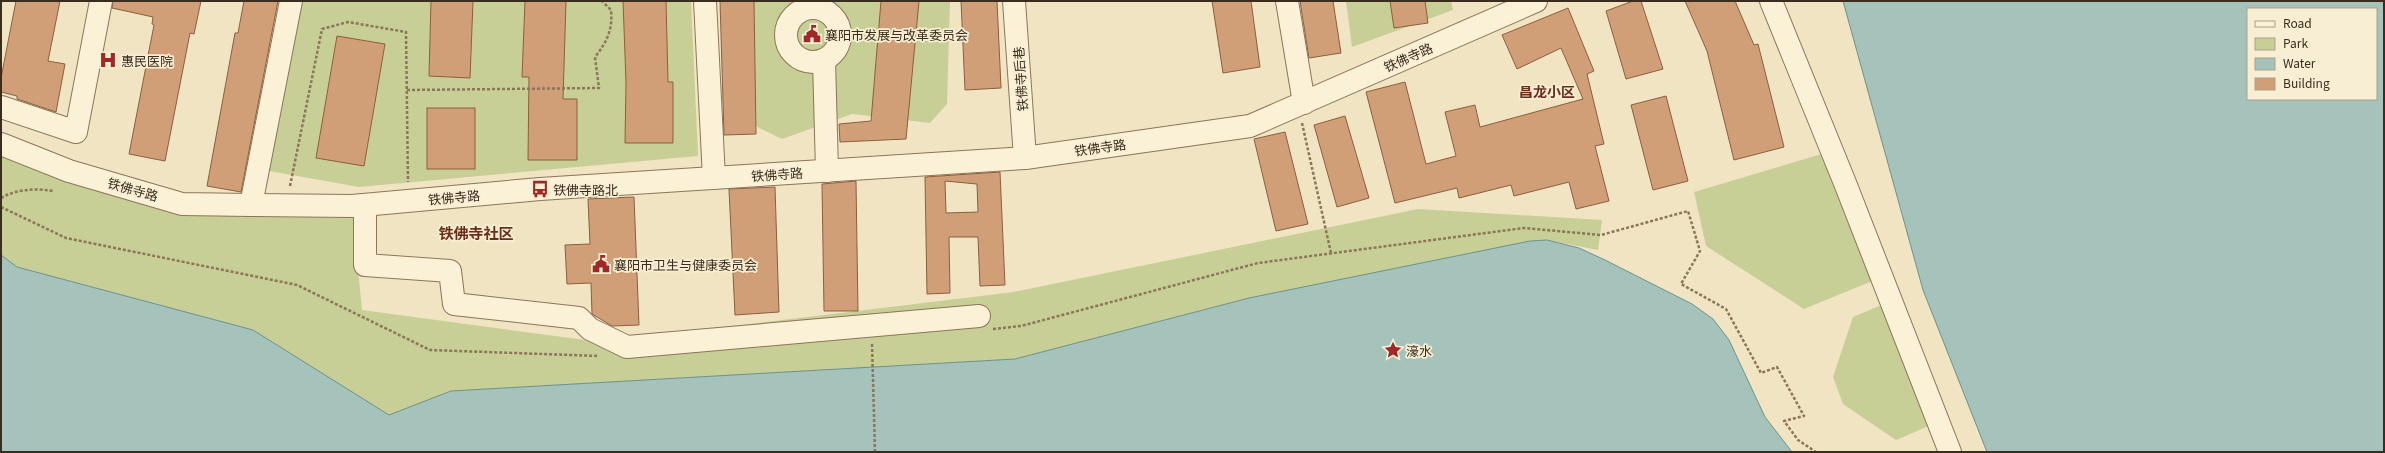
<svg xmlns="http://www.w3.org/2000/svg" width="2385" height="453" font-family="Georgia,'Noto Sans SC',serif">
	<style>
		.green { fill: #c7cf96 }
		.water { fill: #a5c3bb; stroke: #6c928a; fill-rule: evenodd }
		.building { fill: #d09f77; stroke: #8c5f3d; fill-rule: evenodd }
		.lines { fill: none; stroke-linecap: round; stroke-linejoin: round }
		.minor-casing { stroke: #8c7559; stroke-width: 24 }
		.path { stroke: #8c7559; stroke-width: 2.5; stroke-dasharray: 3 2; stroke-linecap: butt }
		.minor { stroke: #faf1d7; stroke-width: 22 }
		.labels { text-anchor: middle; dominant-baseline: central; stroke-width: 3.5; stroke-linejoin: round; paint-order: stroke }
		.poi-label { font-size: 13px; fill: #3b2d1e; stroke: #f7eed3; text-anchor: start }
		.street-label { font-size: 13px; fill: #3b2d1e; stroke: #f7eed3 }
		.neighbourhood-label { font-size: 14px; font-weight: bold; fill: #6a2e1b; stroke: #f7eed3 }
		.quarter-label { font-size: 15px; font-weight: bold; fill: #6a2e1b; stroke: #f7eed3 }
	</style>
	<rect width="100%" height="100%" fill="#f0e4c3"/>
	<g class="green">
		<path d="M299,1H691L698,156L359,187L264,170Z"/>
		<path d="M739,1H950L947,104L930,123L852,114L782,139L741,119Z"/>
		<path d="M1346,1H1451L1453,10L1352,47Z"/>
		<path d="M1,144L182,204L352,206L362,310L600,342L1014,292L1418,209L1602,220L1598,250L1547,240L1249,298L1015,359L451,391L389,416L253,330L17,267L1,255Z"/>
		<path d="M1832,151L1882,277L1804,309L1706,246L1694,192Z"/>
		<path d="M1891,301L1938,422L1896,440L1843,404L1833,377L1853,317Z"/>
	</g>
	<g class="water">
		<path d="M1843,1H2384V452H1987L1923,290ZM2248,9H2376V99H2248Z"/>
		<path d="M1547,240L1579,248L1605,260L1692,304L1713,319L1729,340L1765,417L1792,452H1V255L17,267L253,330L389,415L451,391L1015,359L1249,298L1530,241Z"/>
	</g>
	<g class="building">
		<path d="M16,1H60L48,61L65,64L56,112L17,99V96L1,92V78Z"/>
		<path d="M113,1H201L194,34L190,33L165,161L129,154L154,25L152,24L153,17L112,8Z"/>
		<path d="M244,1H278L241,192L207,186L235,33H238Z"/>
		<path d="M431,1H473L470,78L429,76Z"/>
		<path d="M525,1H566L563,99H577V160H528L529,77H522Z"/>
		<path d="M623,1H666L668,82H673V143H625L626,82Z"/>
		<path d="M720,1H754L756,134L724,135Z"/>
		<path d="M881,1H919L906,139L840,142L839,124L871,121Z"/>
		<path d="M961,1H997L1001,88L965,90Z"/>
		<path d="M1212,1H1251L1260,67L1223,73Z"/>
		<path d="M1300,1H1333L1341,53L1309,58Z"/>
		<path d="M1390,1H1425L1428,23L1394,28Z"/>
		<path d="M1633,1H1641L1663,69L1626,79L1606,11Z"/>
		<path d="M1685,1H1735L1754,45L1758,44L1784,147L1734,160L1707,51Z"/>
		<path d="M1568,8L1594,71L1587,74L1604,144L1595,146L1609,201L1576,209L1569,182L1514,196L1511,185L1459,198L1457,188L1395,203L1366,92L1405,82L1426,164L1456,156L1445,112L1475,105L1480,127L1583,99L1561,48L1517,69L1502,35Z"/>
		<path d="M337,36L385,44L364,166L316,158Z"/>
		<path d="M1666,96L1688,181L1653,190L1631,105Z"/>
		<rect x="427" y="108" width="48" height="61"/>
		<path d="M1345,116L1369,198L1337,207L1314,125Z"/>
		<path d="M1285,132L1308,224L1276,231L1254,139Z"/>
		<path d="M1000,172L1005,285L980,286L978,237H949L950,293L927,294L925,177ZM945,181L977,184L978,212L946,213Z"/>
		<path d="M856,181L858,311H824L822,184Z"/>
		<path d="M775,187L779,312L735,315L729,189Z"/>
		<path d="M634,197L639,325L612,326L592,314L591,283L567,284L565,245L590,244L588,199Z"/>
	</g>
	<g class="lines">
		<g class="minor-casing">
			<g id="minor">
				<path d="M705,1L714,178"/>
				<path d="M1014,1L1025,158"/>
				<path d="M1287,1L1304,103"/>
				<path d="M1771,1L1845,183L1950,452"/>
				<circle cx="813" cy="35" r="27"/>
				<path d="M824,60L827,171"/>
				<path d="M1,107L76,132L101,1"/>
				<path d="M1,144L69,171L182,204L251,205L352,206L540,189L1025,158L1250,126L1536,1"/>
				<path d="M251,205L291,1"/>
				<path d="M365,205V265L450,271L454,304L579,318L590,329L627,347L979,316"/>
			</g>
		</g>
		<g class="path">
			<path d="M407,90L599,88L595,57C607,42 613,29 611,10L602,1"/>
			<path d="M1302,123L1331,253"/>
			<path d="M290,186L322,29L348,22L406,32L408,182"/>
			<path d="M1,198C17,189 36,188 53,191"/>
			<path d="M1,207L66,238L297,285L430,350L599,356"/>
			<path d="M993,329L1021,326L1258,263L1524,228L1601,235L1688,211L1700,251L1681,284L1726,309L1761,373L1777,367L1804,416L1784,421L1798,440L1816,452"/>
			<path d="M872,344L875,452"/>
		</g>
		<use href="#minor" class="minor"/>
	</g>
	<defs>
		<g id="civic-bare" transform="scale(1.38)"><path d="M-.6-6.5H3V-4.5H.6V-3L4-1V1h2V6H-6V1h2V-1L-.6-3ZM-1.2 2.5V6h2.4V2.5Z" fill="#9e2926" stroke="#f7eed3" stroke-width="2.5" paint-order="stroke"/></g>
		<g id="hospital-bare" transform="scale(1.38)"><path d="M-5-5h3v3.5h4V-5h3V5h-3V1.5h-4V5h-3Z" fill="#9e2926" stroke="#f7eed3" stroke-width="2.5" paint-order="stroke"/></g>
		<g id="bus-bare" transform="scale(1.38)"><path d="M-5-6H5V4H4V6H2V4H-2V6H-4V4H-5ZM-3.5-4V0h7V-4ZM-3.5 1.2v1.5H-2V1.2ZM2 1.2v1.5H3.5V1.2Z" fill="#9e2926" stroke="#f7eed3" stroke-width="2.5" paint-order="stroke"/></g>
		<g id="sight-bare" transform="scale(1.38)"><path d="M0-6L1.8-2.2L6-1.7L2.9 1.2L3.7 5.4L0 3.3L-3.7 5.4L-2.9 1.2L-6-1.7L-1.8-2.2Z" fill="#9e2926" stroke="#f7eed3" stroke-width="2.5" paint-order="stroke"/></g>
	</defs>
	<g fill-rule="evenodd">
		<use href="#civic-bare" x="812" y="34"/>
		<use href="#hospital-bare" x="108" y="60"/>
		<use href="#bus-bare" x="540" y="189"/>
		<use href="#civic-bare" x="601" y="264"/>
		<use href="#sight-bare" x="1393" y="350"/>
	</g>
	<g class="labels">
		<g class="poi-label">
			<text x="825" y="34">襄阳市发展与改革委员会</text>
			<text x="121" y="60">惠民医院</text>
			<text x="553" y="189">铁佛寺路北</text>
			<text x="614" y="264">襄阳市卫生与健康委员会</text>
			<text x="1406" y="350">濠水</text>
		</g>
		<g class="street-label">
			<text transform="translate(1408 57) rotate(-24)">铁佛寺路</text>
			<text transform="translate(1020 79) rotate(-94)">铁佛寺后巷</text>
			<text transform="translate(1100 147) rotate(-8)">铁佛寺路</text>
			<text transform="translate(777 174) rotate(-4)">铁佛寺路</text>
			<text transform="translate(133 189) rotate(16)">铁佛寺路</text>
			<text transform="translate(454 197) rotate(-5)">铁佛寺路</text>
		</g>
		<g class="neighbourhood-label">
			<text x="1547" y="91">昌龙小区</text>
		</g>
		<g class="quarter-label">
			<text x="476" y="232">铁佛寺社区</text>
		</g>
	</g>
	<rect width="2385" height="453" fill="none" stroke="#3b2d1e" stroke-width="4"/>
	<rect x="2247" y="8" width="130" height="92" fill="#f7eed3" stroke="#aca18b"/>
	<rect x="2255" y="21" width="20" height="6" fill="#faf1d7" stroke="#aca18b"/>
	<text x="2283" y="28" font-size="12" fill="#3b2d1e">Road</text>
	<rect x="2255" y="38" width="20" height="12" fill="#c7cf96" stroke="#aca18b"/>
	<text x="2283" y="48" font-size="12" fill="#3b2d1e">Park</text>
	<rect x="2255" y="58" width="20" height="12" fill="#a5c3bb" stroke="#aca18b"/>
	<text x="2283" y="68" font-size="12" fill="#3b2d1e">Water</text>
	<rect x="2255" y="78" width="20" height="12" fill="#d09f77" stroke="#aca18b"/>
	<text x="2283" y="88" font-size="12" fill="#3b2d1e">Building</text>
</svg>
